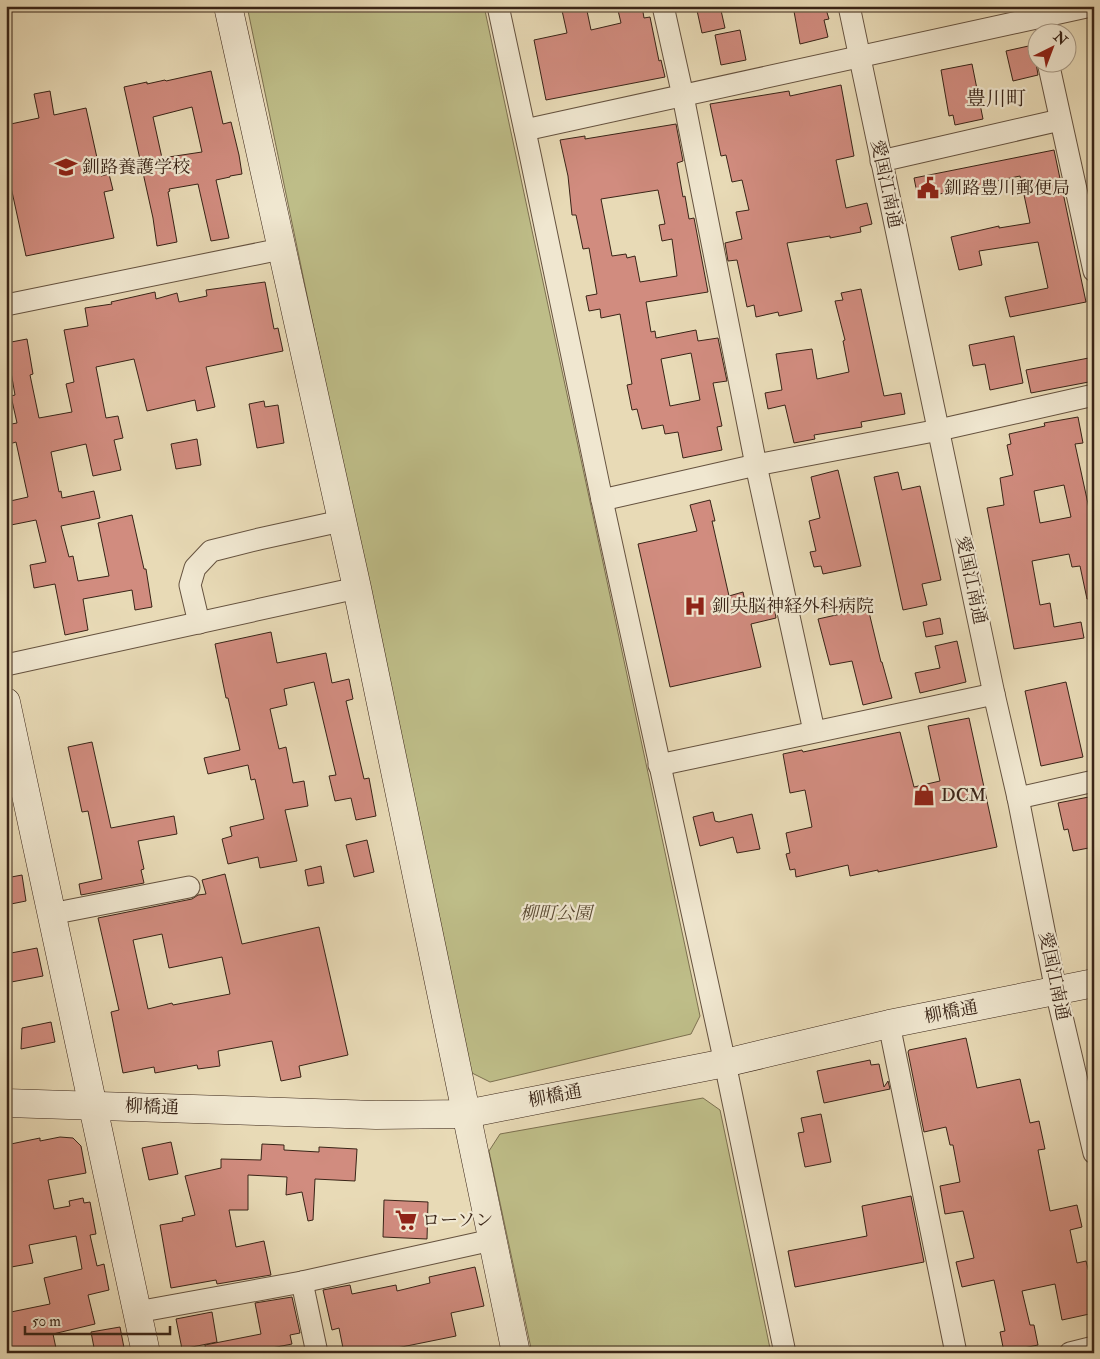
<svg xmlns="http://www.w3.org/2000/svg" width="1100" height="1359" font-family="'IM FELL Double Pica','Noto Serif JP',serif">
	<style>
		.green { fill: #bebd88; stroke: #7c7050 }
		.building { fill: #d18c7f; stroke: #392417; fill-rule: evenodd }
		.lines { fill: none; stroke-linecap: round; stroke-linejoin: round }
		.street-casing { stroke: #65523f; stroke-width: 23 }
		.secondary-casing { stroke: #392417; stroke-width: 29 }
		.street { stroke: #f0e7d0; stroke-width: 21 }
		.secondary { stroke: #f0e7d0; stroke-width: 28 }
		.labels { text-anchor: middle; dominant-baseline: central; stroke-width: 4.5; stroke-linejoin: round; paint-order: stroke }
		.poi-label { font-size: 18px; fill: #392417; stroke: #f0e7d0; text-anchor: start }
		.street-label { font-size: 18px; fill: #392417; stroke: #f0e7d0 }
		.park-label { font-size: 18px; font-style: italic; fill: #5a4a33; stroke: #f0e7d0 }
		.quarter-label { font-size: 20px; fill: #392417; stroke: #f0e7d0 }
	</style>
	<rect width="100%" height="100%" fill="#e8dab6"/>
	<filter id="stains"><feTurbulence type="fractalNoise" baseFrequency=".004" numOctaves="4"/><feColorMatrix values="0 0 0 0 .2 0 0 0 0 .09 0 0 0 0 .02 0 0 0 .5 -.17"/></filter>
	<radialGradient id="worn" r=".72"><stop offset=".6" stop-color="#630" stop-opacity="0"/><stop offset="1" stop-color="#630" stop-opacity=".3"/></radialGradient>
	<g class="green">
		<path d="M247,6H484L700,1016L691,1034L490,1082L468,1071Z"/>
		<path d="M703,1098L720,1110L771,1353H532L489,1151L500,1134Z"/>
	</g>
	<g class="building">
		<path d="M561,6H586L591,30L621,23L617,6H642L644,18L650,17L659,61L661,60L665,77L546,100L534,40L567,33Z"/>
		<path d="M696,6H720L725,28L702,33Z"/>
		<path d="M793,6H825L829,19L824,20L828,37L800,44Z"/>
		<path d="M740,30L746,60L721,65L715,35Z"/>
		<path d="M1033,45L1038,75L1013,81L1006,51Z"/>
		<path d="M972,64L983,119L955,125L953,115L949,116L941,70Z"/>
		<path d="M211,71L223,124L231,122L239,155L242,174L230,176V177L216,180L229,238L211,241L198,184L169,189L170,191L168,192L177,242L157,246L153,218L124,87L147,82V84L165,80L166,81ZM192,107L202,152L162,158L153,117Z"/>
		<path d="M841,85L854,156L836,160L846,208L867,203L872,224L860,227L861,232L830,238V236L787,243L802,311L779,316L778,312L756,317L754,305L747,307L737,260L728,261L725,243L742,239L736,212L749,210L742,180L732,182L726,155L721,156L710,104L789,91L790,96Z"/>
		<path d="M50,91L54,115L86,108L101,176L109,174L113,190L104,192L114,238L26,256L6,164V125L39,118L34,94Z"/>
		<path d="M676,124L683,161L677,163L683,197L685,196L689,219L694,218L708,292L646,302L651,332L655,331L656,338L696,330L698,341L718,338L727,381L713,383L722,426L717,427L722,450L683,458L678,432L665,434L663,425L642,429L637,409L632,410L627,385L632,384L620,314L601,318L600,309L589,311L586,296L597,294L589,248L583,249L576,215H572L568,176L560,140L585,136V139ZM658,190L665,224L659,225L662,241L672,239L677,276L640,282L635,256L627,258L626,254L612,256L601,199ZM691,353L700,400L670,406L661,359Z"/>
		<path d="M1054,150L1086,302L1010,317L1005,297L1048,288L1038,242L979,251L982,265L959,270L951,237L999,226V228L1030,223L1020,176L992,182V184L918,198L914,178Z"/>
		<path d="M265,282L274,329L278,328L283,351L206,367L215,407L197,411L195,400L147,411L134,359L96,367L106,418L118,416L123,438L114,440L121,470L93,476L86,444L51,452L59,492L61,491L62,498L94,491L100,518L61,526L69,557L73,556L78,581L109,576L98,523L132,515L144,569H146L152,607L135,610L132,590L83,599L88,630L65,635L55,584L34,588L30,565L46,562L36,520L6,526V502L28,497L16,442L6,445V425L17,423L11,396L15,395L6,343L27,339L33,374L30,375L39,418L72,412L66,384L74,382L64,330L88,326L85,308L112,304L111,302L155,292L156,299L177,293L179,302L207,296L206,290Z"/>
		<path d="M861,289L884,396L901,393L905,414L861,422L862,427L814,435L815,439L794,443L785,405L768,409L765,393L782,390L776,354L812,349L817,379L849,372L843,341L845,340L835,301L843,300L841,293Z"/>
		<path d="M1014,336L1023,383L990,390L985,364L973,366L969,345Z"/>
		<path d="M1094,357V381L1031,393L1026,370Z"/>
		<path d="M264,401L265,407L278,405L284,443L257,448L249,404Z"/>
		<path d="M1078,417L1083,443L1075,444L1090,513L1094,512V598L1087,599L1080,566L1072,567L1069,554L1032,561L1040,605L1050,603L1054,627L1081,622L1084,638L1014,649L987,508L1004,505L1000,478L1013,475L1007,445L1011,444L1009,434L1045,426L1044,423ZM1064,485L1071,517L1040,523L1034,491Z"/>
		<path d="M197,439L201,465L176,469L171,444Z"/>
		<path d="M838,470L861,566L823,574L821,566L814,567L810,552L816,551L809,521L820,518L811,477Z"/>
		<path d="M898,472L902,490L920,486L941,580L922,584L927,605L903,610L874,477Z"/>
		<path d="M710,500L715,521H712L729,596L743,592L746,606L773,600L776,618L751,624L761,667L670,687L638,544L697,531L690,505Z"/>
		<path d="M868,608L881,662H882L892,698L863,705L852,661L830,665L818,619Z"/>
		<path d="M940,618L943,634L926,637L923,622Z"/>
		<path d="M271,632L277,663L326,653L332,683L349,679L353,699L346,701L364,779L369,778L376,816L356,820L351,798L335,801L329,776L336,775L314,682L284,689L287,705L270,709L279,749L286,747L293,783L304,781L308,806L285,810L297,861L260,868L258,857L228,864L222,839L232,836L230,827L264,819L255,779L251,780L248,765L208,774L204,758L240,750L228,698H226L215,644Z"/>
		<path d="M957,641L966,682L920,693L915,673L940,668L935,646Z"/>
		<path d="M1066,682L1083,757L1041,766L1025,691Z"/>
		<path d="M969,718L997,847L878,872V870L850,876L848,865L796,877L795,869L790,870L786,854L790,853L786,833L812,827L805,790L790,793L783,754L802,750L803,752L900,732L914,787L940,781L928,726Z"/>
		<path d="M92,742L111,828L174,816L177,834L138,841L144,869L141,870L144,883L81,895L79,884L102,879L88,811L82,812L68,747Z"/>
		<path d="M1094,796V847L1073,851L1068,829L1064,830L1058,803Z"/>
		<path d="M713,812L715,821L719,822L752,814L760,849L737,853L733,837L700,846L693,817Z"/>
		<path d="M367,840L374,872L354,877L346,845Z"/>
		<path d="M321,866L324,883L308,886L305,870Z"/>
		<path d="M225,874L242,944L319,927L348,1055L299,1066L301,1077L281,1081L272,1041L218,1051L220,1066L198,1069L197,1065L155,1073L154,1067L123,1073L111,1012L119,1010L98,918L192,899L198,895L206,894L202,880ZM162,934L169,968L222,957L230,994L173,1005L172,1003L148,1009L133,940Z"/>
		<path d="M22,875L26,901L6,905V878Z"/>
		<path d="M37,948L43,976L6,983V954Z"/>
		<path d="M51,1022L55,1042L21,1049L22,1028Z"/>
		<path d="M966,1038L977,1088L1020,1079L1030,1123L1039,1121L1045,1149L1038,1150L1050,1211L1077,1205L1082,1227L1070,1230L1077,1263L1086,1261L1094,1291V1313L1062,1320L1055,1284L1022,1291L1030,1325H1034L1038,1345L1004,1352L1000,1332L1005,1331L994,1280L962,1287L956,1262L974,1258L963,1211L945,1214L940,1186L960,1182L953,1145H950L946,1127L924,1132L908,1052L909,1050Z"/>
		<path d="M870,1060L871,1065L879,1064L884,1087L888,1081L890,1089L824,1103L817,1071Z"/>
		<path d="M821,1114L831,1162L805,1167L798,1133L804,1132L801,1118Z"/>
		<path d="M60,1137L73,1138L81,1146L86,1173L48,1180L54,1209L70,1206L69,1201L83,1198L84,1203L90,1202L96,1234L90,1235L97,1266L104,1264L109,1290L88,1295L95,1324L53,1334L57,1353H6V1313L50,1304L44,1278L82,1269L76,1236L29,1245L33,1263L6,1268V1145L40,1138V1141Z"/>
		<path d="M171,1142L178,1174L149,1180L142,1148Z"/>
		<path d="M262,1144L284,1145V1150L319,1152V1147L357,1149L355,1181L315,1179L313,1220L308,1221L302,1192L286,1195L287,1177L248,1175V1210H229L236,1247L264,1241L271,1275L217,1284L216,1280L171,1288L160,1225L183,1221L182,1218L195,1215L185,1176L221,1168V1159L261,1160Z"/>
		<path d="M911,1196L924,1262L795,1287L788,1251L867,1236L862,1206Z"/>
		<path d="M384,1200L428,1202L427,1239L383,1237Z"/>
		<path d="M475,1267L484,1306L451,1313L456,1336L372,1353H344L339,1328L332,1330L323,1290L350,1285L352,1294L396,1285L397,1291L430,1283L429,1277Z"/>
		<path d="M292,1297L300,1333L290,1335L292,1344L246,1353H206L205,1345L261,1334L255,1303Z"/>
		<path d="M212,1312L217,1342L182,1349L176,1319Z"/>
		<path d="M120,1327L125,1353H95L91,1332Z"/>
	</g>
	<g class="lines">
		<g class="street-casing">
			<g id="street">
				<path d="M498,6L531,159L602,500L725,1063L785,1353"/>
				<path d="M663,6L683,96L756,465L814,731"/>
				<path d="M849,6L994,694L1018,798L1056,991L1094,1153"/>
				<path d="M1048,62L1094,271"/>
				<path d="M525,130L1091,6"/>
				<path d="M881,161L1060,120"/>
				<path d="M6,305L281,249"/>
				<path d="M602,500L756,465L939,430L1094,395"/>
				<path d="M199,623L190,585L195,568L211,551L259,539L341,521"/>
				<path d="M6,665L357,588"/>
				<path d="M659,765L994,694"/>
				<path d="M1018,798L1094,781"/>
				<path d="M51,914L189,887"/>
				<path d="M889,1024L956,1353"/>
				<path d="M302,1282L317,1353"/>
				<path d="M137,1312L302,1282L492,1240"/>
				<path d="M1070,1353L1094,1347"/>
			</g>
		</g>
		<g class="secondary-casing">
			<g id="secondary">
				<path d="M228,6L357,588L516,1353"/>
				<path d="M6,702L146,1353"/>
				<path d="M6,1103L376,1115L466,1114L725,1063L889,1024L1094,983"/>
			</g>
		</g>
		<use href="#street" class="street"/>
		<use href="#secondary" class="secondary"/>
	</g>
	<defs>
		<g id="school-bare" transform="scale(1.725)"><path d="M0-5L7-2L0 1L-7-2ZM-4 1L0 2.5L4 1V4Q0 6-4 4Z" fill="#8f2418" stroke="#f0e7d0" stroke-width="2.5" paint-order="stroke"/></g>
		<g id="civic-bare" transform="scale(1.725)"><path d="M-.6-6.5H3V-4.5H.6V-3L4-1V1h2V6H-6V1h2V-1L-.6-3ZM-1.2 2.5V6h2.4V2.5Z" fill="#8f2418" stroke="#f0e7d0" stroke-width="2.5" paint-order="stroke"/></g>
		<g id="hospital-bare" transform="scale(1.725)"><path d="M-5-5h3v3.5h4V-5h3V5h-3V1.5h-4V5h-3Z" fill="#8f2418" stroke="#f0e7d0" stroke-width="2.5" paint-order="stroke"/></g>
		<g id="shop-bare" transform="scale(1.725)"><path d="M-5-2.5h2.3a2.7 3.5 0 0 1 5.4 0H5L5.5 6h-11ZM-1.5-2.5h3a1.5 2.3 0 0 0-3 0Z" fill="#8f2418" stroke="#f0e7d0" stroke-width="2.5" paint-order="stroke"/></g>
		<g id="supermarket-bare" transform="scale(1.725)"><path d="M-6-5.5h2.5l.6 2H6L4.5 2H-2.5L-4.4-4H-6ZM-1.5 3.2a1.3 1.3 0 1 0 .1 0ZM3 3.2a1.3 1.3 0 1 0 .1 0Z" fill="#8f2418" stroke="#f0e7d0" stroke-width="2.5" paint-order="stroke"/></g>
	</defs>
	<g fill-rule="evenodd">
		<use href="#school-bare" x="66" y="167"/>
		<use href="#civic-bare" x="928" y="188"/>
		<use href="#hospital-bare" x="695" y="606"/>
		<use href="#shop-bare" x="924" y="795"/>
		<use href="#supermarket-bare" x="406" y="1220"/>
	</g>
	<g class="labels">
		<g class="poi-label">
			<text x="82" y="167">釧路養護学校</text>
			<text x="944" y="188">釧路豊川郵便局</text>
			<text x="712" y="606">釧央脳神経外科病院</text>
			<text x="941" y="795">DCM</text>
			<text x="422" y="1220">ローソン</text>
		</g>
		<g class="street-label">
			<text transform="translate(886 184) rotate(78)">愛国江南通</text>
			<text transform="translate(971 580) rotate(78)">愛国江南通</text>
			<text transform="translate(1054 976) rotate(78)">愛国江南通</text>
			<text transform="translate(951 1012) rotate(-11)">柳橋通</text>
			<text transform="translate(555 1096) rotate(-11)">柳橋通</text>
			<text transform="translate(152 1107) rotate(2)">柳橋通</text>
		</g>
		<g class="park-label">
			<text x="556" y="913">柳町公園</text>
		</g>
		<g class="quarter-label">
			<text x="996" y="98">豊川町</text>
		</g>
	</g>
	<rect width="1100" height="1359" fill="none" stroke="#e8dab6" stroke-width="25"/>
	<rect x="8" y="8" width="1085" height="1344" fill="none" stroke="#392417" stroke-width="2.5"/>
	<rect x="12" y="12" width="1075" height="1334" fill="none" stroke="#392417"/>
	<g transform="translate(1052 48) rotate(42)"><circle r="24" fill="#f0e7d0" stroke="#a79986"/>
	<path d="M0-4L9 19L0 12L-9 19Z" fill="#8f2418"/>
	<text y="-8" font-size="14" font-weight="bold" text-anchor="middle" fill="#392417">N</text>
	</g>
	<path d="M25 1326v8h145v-8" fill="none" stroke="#392417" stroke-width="2.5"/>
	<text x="32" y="1326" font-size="15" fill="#392417" stroke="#f0e7d0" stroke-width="4" paint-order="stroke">50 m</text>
	<rect width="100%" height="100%" filter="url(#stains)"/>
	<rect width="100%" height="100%" fill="url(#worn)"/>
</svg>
